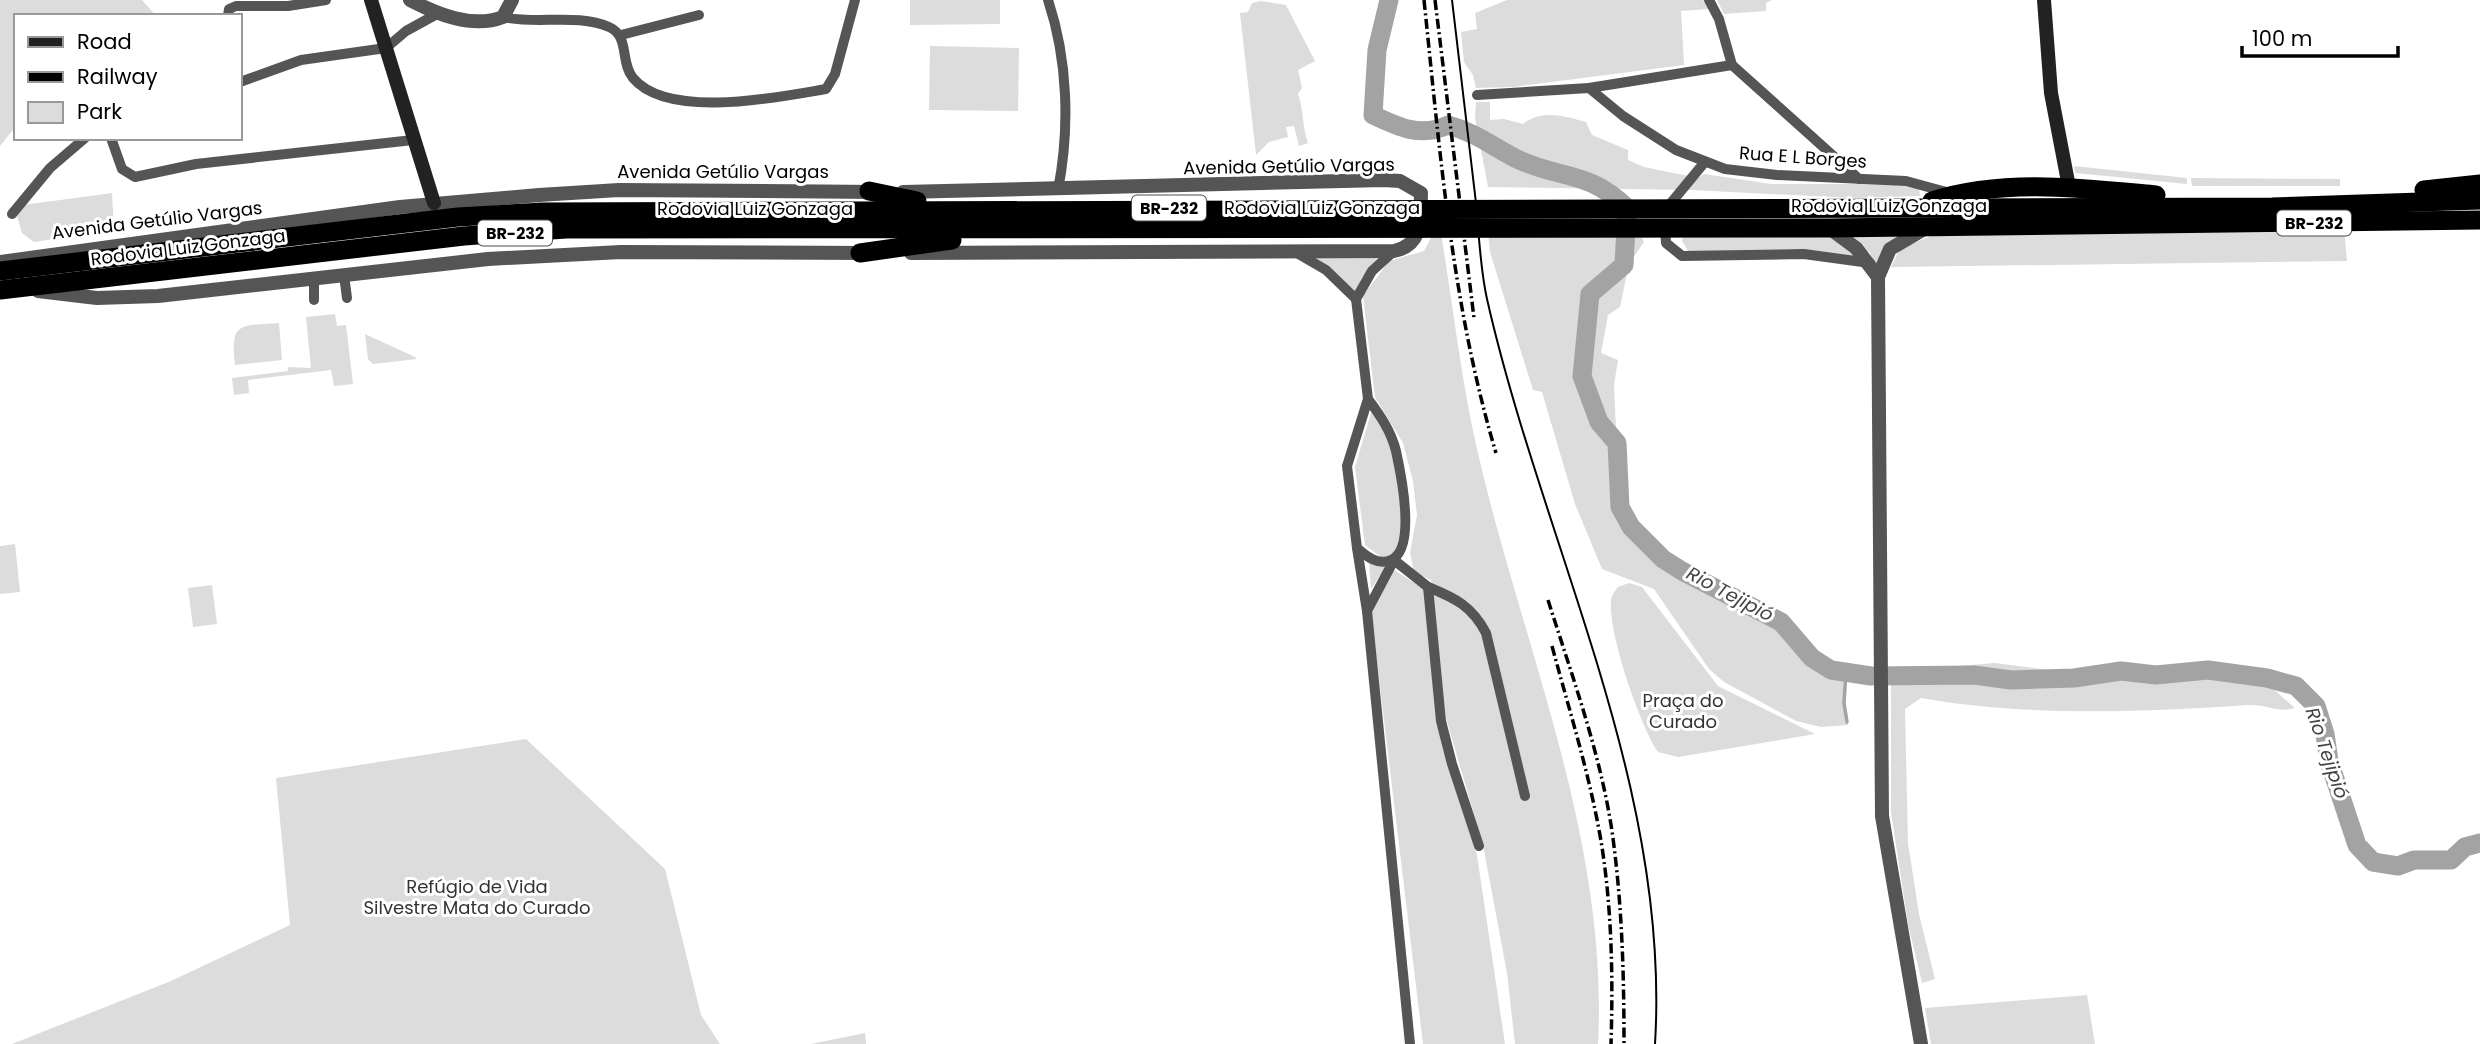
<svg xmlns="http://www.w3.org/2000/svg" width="2480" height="1044" font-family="Poppins,sans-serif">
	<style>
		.green { fill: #dcdcdc }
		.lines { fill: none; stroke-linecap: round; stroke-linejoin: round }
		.stream { stroke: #a3a3a3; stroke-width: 3.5 }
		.river { stroke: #a3a3a3; stroke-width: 19 }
		.minor { stroke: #555; stroke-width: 10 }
		.tertiary { stroke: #555; stroke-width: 14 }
		.secondary { stroke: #222; stroke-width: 14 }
		.trunk { stroke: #000; stroke-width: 19 }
		.tram { stroke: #000; stroke-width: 2 }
		.rail { stroke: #000; stroke-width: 3.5; stroke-dasharray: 10 3.5 2 3.5; stroke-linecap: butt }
		.labels { text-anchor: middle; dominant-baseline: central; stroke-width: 6; stroke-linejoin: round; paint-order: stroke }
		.shield { fill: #fff; stroke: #4c4c4c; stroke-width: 2 }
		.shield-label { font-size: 16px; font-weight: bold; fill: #000 }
		.street-label { font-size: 18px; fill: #000; stroke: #fff }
		.park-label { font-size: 18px; fill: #333; stroke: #fff }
		.water-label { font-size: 19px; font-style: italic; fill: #444; stroke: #fff }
	</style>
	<rect width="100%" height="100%" fill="#fff"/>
	<g class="green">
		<path d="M0,0H142L156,16H16V126L0,146Z"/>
		<path d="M910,0H1000V24L910,25Z"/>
		<path d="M1507,0H1703L1709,9L1681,11L1684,65L1513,87L1476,88L1473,75L1464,62L1461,32L1477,29L1475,13Z"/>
		<path d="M1717,0H1772L1766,3V11L1724,14Z"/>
		<path d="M1261,1L1286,5L1315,61L1298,70L1302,88L1298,94C1304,111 1302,127 1308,143L1299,146L1294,126L1286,127L1288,137L1269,142L1256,155L1240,13L1248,12L1252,3Z"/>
		<path d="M930,46L1019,48L1018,111L929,110Z"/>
		<path d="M1476,102H1490V120L1504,119L1523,124C1542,109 1564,116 1586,122L1592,135L1628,150V160L1644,167L1698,178L1704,174L1771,184H1887L1919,188L1920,196L1852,198L1691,190L1488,187L1475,118Z"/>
		<path d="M2074,166L2187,178V184L2075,173Z"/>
		<path d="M2191,178L2340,179V186H2192Z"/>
		<path d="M112,193L114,230L34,242L22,233L16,213L23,205Z"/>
		<path d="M2344,229L2347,261L1891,267L1900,249L1933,235Z"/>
		<path d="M1488,231H1639L1644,242L1629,264L1620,307L1608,315L1601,353L1618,360L1614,385L1619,499L1620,507L1631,527L1663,559L1682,572L1781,622L1812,658L1831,670L1846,672L1844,703L1848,725L1821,727L1796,721L1724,682L1709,669L1654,589L1602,569L1575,504L1542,392L1533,390L1490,252Z"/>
		<path d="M1912,232L1887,242L1875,267L1870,253L1843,233Z"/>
		<path d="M1728,233L1837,238L1862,258L1690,254L1682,241L1683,235Z"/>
		<path d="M1441,234C1453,305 1461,379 1477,449C1522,646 1609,838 1598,1044H1515L1507,973L1483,845L1446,718L1431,580L1414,572L1410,553L1417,515L1413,481L1403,443L1375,397L1363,296L1389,261L1424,251L1432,236Z"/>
		<path d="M1305,254H1386L1362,278L1355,292Z"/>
		<path d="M335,314L337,326L346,325L353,384L334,386L331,370L248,380L249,393L234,395L232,378L288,371V367L311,368L306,317Z"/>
		<path d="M279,323L282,360L235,365C230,321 240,326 279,323Z"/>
		<path d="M365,334L415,357L417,359L373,364L368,359Z"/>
		<path d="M1371,413H1374L1392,448L1404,531L1400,547L1389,556L1381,557L1365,545L1355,467Z"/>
		<path d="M15,544L20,592L0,594V546Z"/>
		<path d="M1369,563L1386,567L1371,589Z"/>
		<path d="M1394,570L1424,589L1448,766L1477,855L1505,1044H1423L1371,612Z"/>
		<path d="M1629,583L1642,587L1718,686L1815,734L1678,757L1658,752C1640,726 1608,633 1611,601C1611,596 1615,591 1618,587Z"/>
		<path d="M212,585L217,624L193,627L188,588Z"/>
		<path d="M1995,663L2059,671L2206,663L2255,673L2295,708C2278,713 2266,704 2249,705C2140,712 2029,717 1921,698L1905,709L1908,843L1919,914L1935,979L1922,983L1908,924L1891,812V684L1885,685L1884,672Z"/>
		<path d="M526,739L665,869L701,1015L720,1044H12L171,981L290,925L276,778Z"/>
		<path d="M2087,995L2095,1044H1931L1925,1008Z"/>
		<path d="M865,1033L866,1044H811Z"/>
	</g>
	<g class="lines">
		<path class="stream" d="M1846,672L1844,703L1847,722"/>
		<path class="river" d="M1389,0L1377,50L1373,115C1398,127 1421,138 1448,125C1474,132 1492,146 1515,158C1559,180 1587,169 1627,208L1624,265L1590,294L1582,376L1599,422L1617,443L1620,507L1631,527L1663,559L1682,571L1781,622L1812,658L1831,670L1871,676L1974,675L2011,680L2074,678L2121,671L2156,675L2208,670L2267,678L2296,686L2316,706L2325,734L2329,761L2357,845L2373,862L2398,866L2414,860H2451L2465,847L2480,843"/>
		<g class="minor">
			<path d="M1048,0C1068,60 1070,128 1058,190"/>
			<path d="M1709,0L1719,19L1732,65L1859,179"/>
			<path d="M228,16L229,9L236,6H288L326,0"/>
			<path d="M503,17C537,25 576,13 609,27C630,36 620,63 633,78C668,120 779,97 826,89L835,74L855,0"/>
			<path d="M621,35L699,15"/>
			<path d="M240,82L301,60L386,48L406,31L437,14"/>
			<path d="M1589,88L1623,116L1676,150L1725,169L1777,175L1906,181L1950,193"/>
			<path d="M1477,95L1589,88L1732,65"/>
			<path d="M111,138L122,169L135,177L196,164L413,140"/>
			<path d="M1666,209L1704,163"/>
			<path d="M12,214L50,168L85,138"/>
			<path d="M1665,225L1666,243L1682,256L1804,254L1870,263"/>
			<path d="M1295,252L1326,270L1356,299"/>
			<path d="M344,275L347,298"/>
			<path d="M314,278V300"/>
			<path d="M1368,399C1380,415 1391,431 1396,451C1401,474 1417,549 1391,560C1378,566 1366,556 1357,548L1347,466L1368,399L1356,299L1372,271L1394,251"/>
			<path d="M1357,548L1367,611L1410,1044"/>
			<path d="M1428,587C1455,598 1472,606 1486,633L1525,796"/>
			<path d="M1367,611L1394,560L1428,587L1441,721L1452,764L1479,846"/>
		</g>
		<g class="tertiary">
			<path d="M410,0C437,14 472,29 503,17L512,0"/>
			<path d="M903,192L1384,180L1400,181L1421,193C1420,218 1424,245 1394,251L911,253"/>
			<path d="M1829,228L1856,248L1878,277"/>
			<path d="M0,262L400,207L539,195L619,190L879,192"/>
			<path d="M38,291L97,298L158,296L488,259L621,252L869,253"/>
			<path d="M1921,1044L1882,816L1878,277L1890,249L1926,228"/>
		</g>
		<g class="secondary">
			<path d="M371,0L434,203"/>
			<path d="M2044,0L2051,93L2069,187"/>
		</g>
		<g class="trunk">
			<path d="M2424,190L2480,184"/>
			<path d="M869,191L917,201"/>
			<path d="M1932,201C2003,178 2083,188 2156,195"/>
			<path d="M860,253L952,240"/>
			<path d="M0,271L458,217L542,212L2272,207L2480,200"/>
			<path d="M0,290L464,236L566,229L1829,228L2480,220"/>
		</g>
		<path class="tram" d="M1452,0C1460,68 1468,135 1476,203C1479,234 1480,268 1487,299C1543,546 1671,784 1655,1044"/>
		<g class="rail">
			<path d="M1424,0C1440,152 1452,306 1496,453"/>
			<path d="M1435,0L1474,318"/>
			<path d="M1548,600C1572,676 1600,752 1612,831C1622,902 1624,973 1624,1044"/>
			<path d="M1552,646C1570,713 1591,779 1602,847C1612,912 1613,979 1611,1044"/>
		</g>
	</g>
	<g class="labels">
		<g class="shield">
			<rect x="1132" y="195.5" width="74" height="25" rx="5"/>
			<rect x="2277" y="210.5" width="74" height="25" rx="5"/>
			<rect x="478" y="220.5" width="74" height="25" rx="5"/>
		</g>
		<g class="shield-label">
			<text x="1169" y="208">BR-232</text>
			<text x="2314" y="223">BR-232</text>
			<text x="515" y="233">BR-232</text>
		</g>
		<g class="street-label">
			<text transform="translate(1803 157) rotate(4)">Rua E L Borges</text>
			<text transform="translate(1289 166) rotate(-1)">Avenida Getúlio Vargas</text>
			<text x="723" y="171">Avenida Getúlio Vargas</text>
			<text x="1889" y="205">Rodovia Luiz Gonzaga</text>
			<text x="1322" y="207">Rodovia Luiz Gonzaga</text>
			<text x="755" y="208">Rodovia Luiz Gonzaga</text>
			<text transform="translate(157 220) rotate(-7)">Avenida Getúlio Vargas</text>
			<text transform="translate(188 247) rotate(-7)">Rodovia Luiz Gonzaga</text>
		</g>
		<g class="park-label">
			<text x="1683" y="700">Praça do<tspan x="1683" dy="21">Curado</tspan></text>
			<text x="477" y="886">Refúgio de Vida<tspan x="477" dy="21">Silvestre Mata do Curado</tspan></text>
		</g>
		<g class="water-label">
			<text transform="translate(1730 594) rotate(28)">Rio Tejipió</text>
			<text transform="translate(2327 753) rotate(71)">Rio Tejipió</text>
		</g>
	</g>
	<rect x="14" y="14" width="228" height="126" fill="#ffffff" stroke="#999999" stroke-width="2"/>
	<rect x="28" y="37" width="35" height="10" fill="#222222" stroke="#999999" stroke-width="2"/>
	<text x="77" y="49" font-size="21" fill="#000000">Road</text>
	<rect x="28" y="72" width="35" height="10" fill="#000000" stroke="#999999" stroke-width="2"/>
	<text x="77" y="84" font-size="21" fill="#000000">Railway</text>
	<rect x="28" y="102" width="35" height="21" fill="#dcdcdc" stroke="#999999" stroke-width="2"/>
	<text x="77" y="119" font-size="21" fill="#000000">Park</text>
	<path d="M2242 46v10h156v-10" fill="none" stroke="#000000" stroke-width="3.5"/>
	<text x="2252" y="46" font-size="21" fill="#000000" stroke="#ffffff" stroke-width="5" paint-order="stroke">100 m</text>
</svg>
